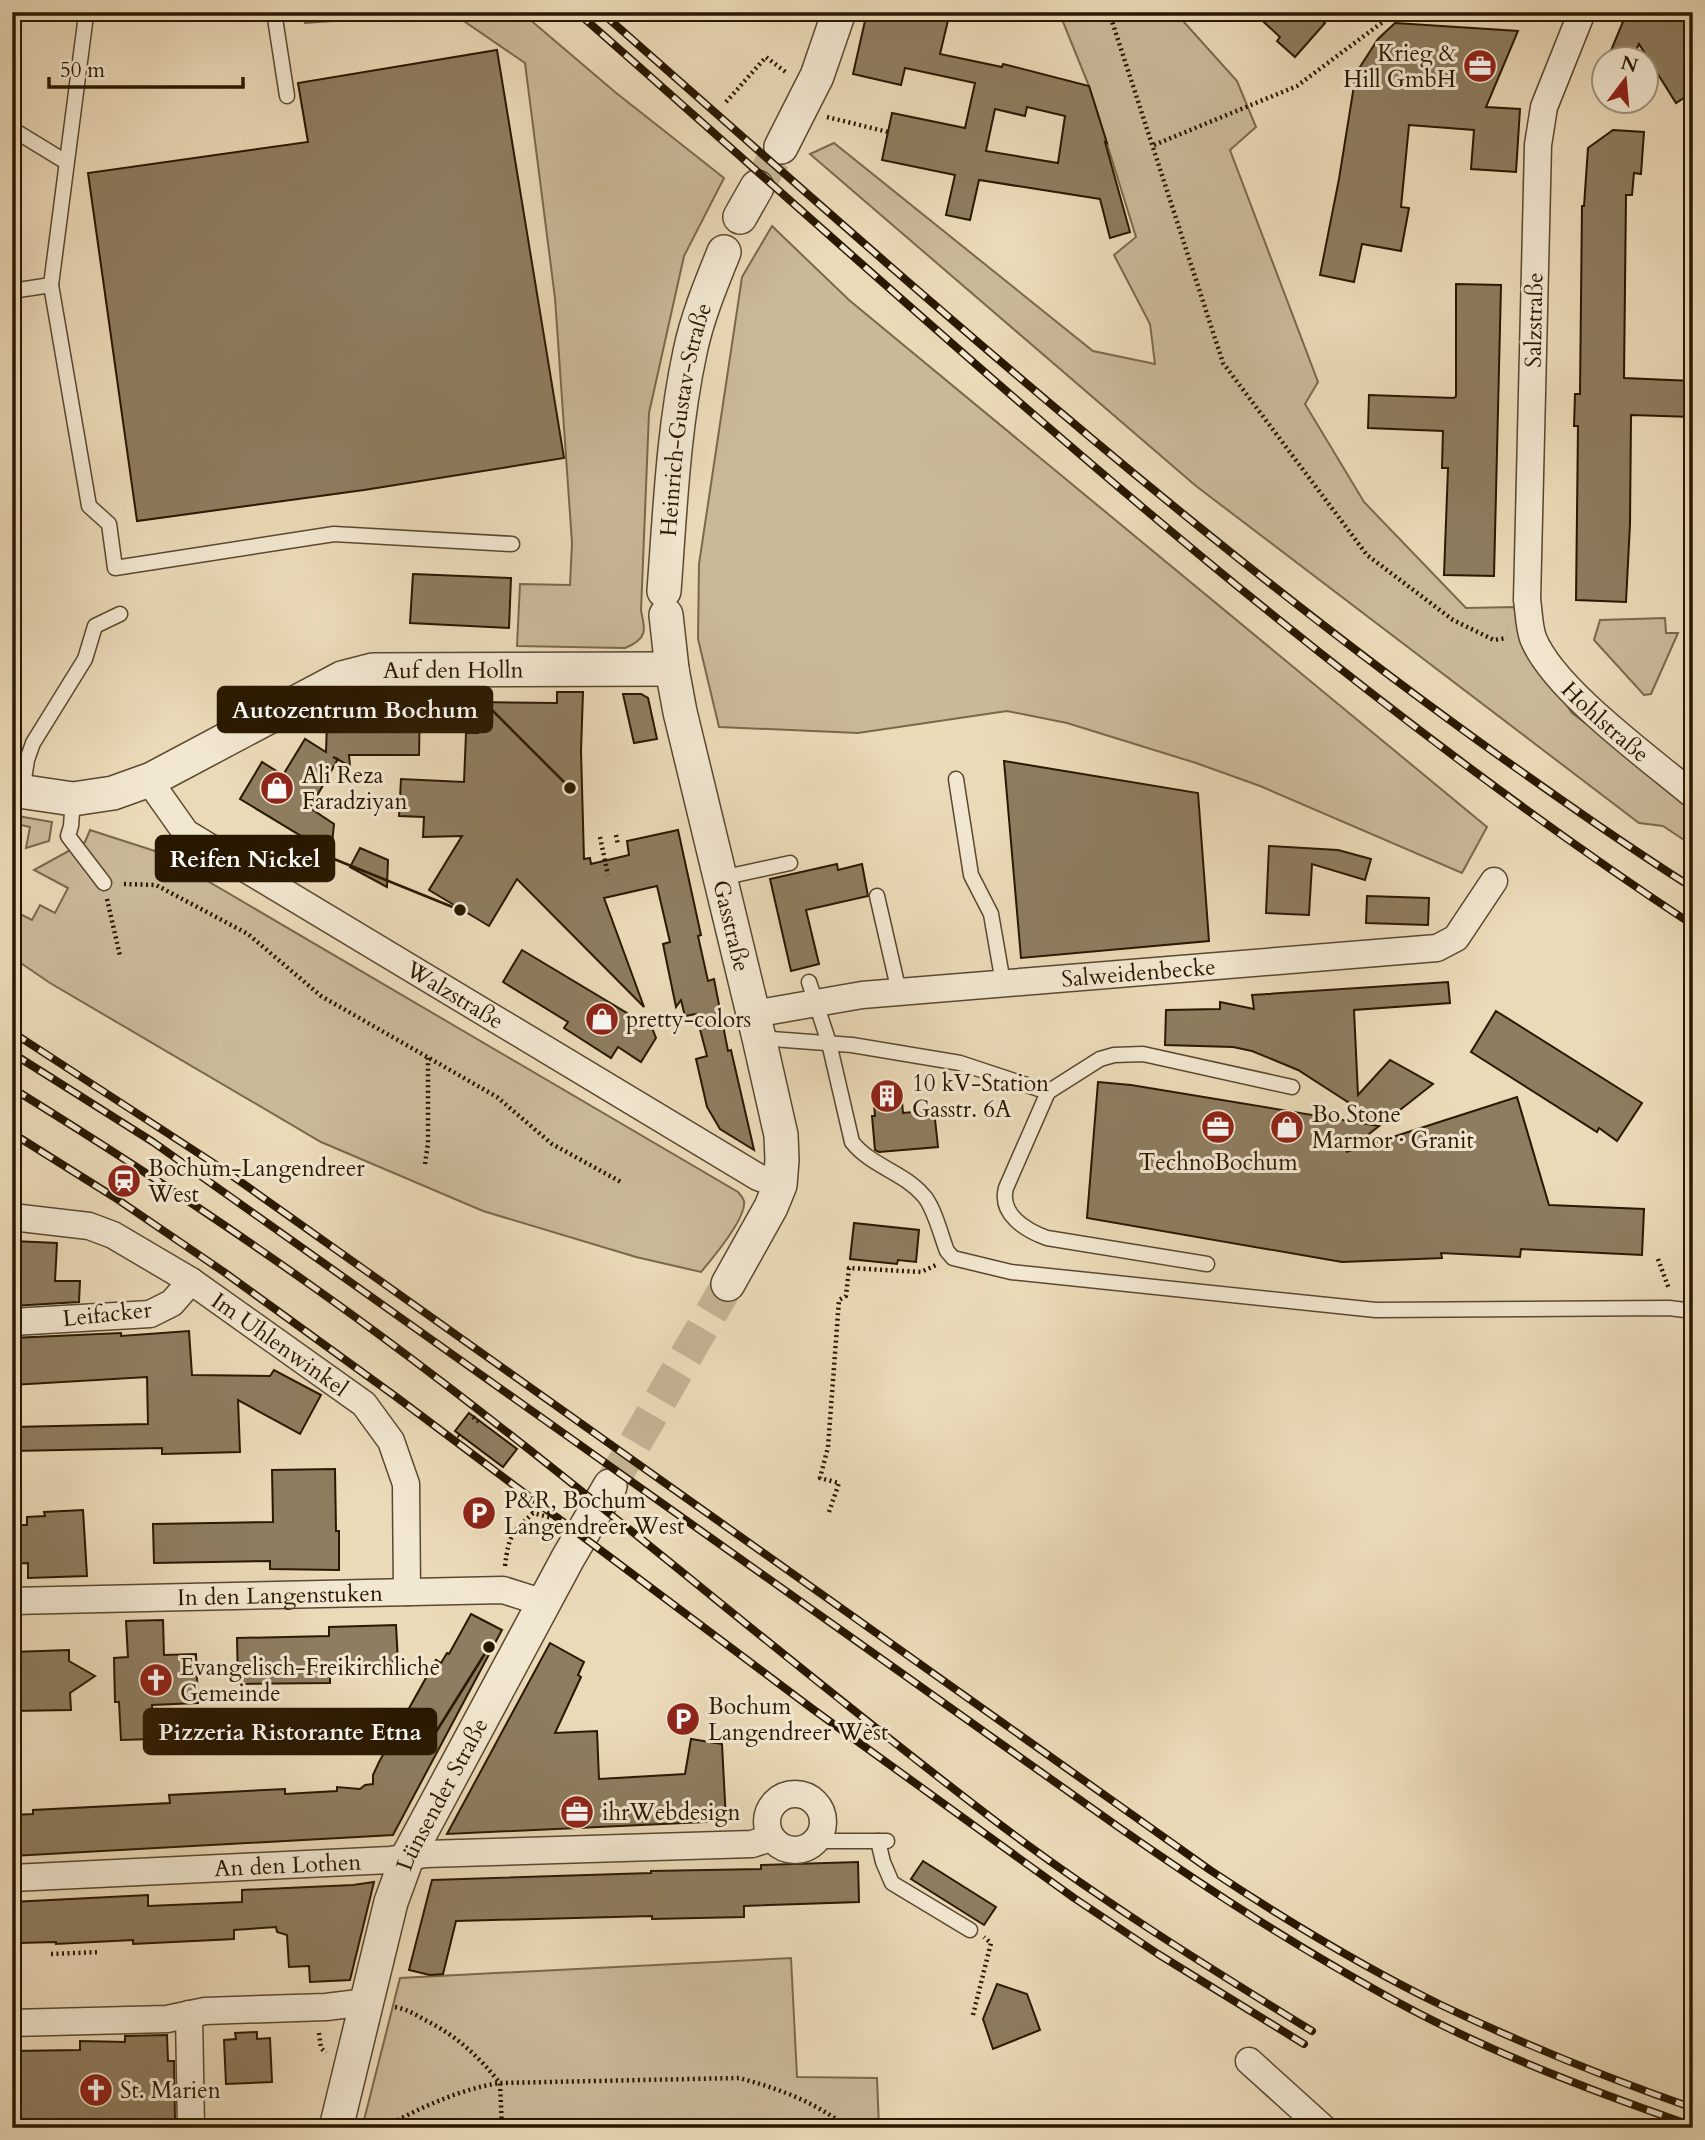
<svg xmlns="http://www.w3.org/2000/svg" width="1705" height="2140" font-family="Cardo,serif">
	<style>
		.green { fill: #cab999; stroke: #7a684c; stroke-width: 2 }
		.building { fill: #8e7d60; stroke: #291800; stroke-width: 2; fill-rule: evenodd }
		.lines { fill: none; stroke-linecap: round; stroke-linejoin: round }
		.tertiary-tunnel { stroke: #c4b393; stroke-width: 33; stroke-dasharray: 33 17; stroke-linecap: butt }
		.service-casing { stroke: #5a482e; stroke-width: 17 }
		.minor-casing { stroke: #5a482e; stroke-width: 29 }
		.tertiary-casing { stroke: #5a482e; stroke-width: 36 }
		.path { stroke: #291800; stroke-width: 4.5; stroke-dasharray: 2 3.5; stroke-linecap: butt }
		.service { stroke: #f2e7d1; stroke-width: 14 }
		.minor { stroke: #f2e7d1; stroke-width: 26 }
		.tertiary { stroke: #f2e7d1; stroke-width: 33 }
		.rail-casing { stroke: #291800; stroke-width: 8 }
		.rail { stroke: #f2e7d1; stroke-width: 5; stroke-dasharray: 16; stroke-linecap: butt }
		.labels { text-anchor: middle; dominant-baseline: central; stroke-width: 6; stroke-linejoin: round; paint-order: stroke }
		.poi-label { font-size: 23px; fill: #291800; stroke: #f2e7d1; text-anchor: start }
		.street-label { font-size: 23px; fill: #291800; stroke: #f2e7d1 }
		.leader { fill: none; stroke: #291800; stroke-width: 2.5 }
		.callout-dot { fill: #291800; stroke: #f2e7d1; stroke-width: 2.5 }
		.callout { fill: #291800; stroke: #291800; stroke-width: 2.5 }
		.callout-label { font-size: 24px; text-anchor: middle; font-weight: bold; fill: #fff }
	</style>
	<rect width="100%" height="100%" fill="#ebdab8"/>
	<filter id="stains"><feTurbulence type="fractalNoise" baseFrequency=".00286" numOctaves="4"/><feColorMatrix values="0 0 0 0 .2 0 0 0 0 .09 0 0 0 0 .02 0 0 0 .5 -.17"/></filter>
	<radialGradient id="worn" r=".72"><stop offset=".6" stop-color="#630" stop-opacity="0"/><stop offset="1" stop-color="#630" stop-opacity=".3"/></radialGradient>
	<g class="green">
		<path d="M301,12H521L615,92L724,178L684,256L649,413L641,611C646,631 647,639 625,648L517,646L520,584L570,585L572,543L555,298L525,63L452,13L305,23Z"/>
		<path d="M1059,12H1175L1237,81L1256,127L1230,150L1318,382L1305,404L1364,502L1466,608L1514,607L1531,652L1572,713L1693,803V846L1663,826L1639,823L1196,486L810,154L834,143L1093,351L1155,364L1150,324L1114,255L1136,237L1089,86Z"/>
		<path d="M772,226L849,300L1487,827L1462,873L1260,786L1196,763L1067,723L1007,711L858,733L719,727L698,639L699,564L742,277Z"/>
		<path d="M1665,618L1666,633H1678L1651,694L1644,695L1594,640L1600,620Z"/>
		<path d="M12,815L52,822L49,841L26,848L30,827L12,823Z"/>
		<path d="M90,830L158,852L738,1192C740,1194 743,1198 744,1201C747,1218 712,1259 701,1272L636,1257L483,1211L321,1142L50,983L12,957V910L32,920L40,905L55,913L68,888L34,870L85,842Z"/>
		<path d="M791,1958L797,2077L877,2078L879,2128H362L400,1978Z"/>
	</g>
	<g class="building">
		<path d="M867,12H950L940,54L1002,67L1003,64L1089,86L1107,143L1105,142L1130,232L1110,238L1100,199L979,180L970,220L946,215L955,175L882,160L892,113L965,128L975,83L905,68L901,85L853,74ZM1027,107L1065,116L1058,163L986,151L995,109L1025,116Z"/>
		<path d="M1253,12H1312L1325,23L1295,57L1277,41L1280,37Z"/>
		<path d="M1627,12H1693V92L1676,103L1639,44L1632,60H1607Z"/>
		<path d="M1395,23L1518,31L1486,107L1520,109L1516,172L1471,169L1474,130L1409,125L1401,207L1409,208L1401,251L1362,244L1354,282L1320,275L1339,179L1356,73L1378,39Z"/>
		<path d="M497,50L564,458L364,490L137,521L88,173L308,142L298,83Z"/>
		<path d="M1613,130L1644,132L1641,174L1634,173L1632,195H1626L1624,378L1693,381V417L1631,415L1630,524L1626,602L1576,600L1578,426H1574L1575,394H1580L1582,206H1584L1588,148Z"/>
		<path d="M1456,284L1501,285L1494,576L1444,575L1448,468H1442L1443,431L1368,428L1369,395L1454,398L1456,396Z"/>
		<path d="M413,574L511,578L509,628L410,623Z"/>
		<path d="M557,692H583L581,751L584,859L590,858L591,864L629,855L627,841L678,830L701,935L698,936L708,981L714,979L728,1051L731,1050L754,1150L720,1129L707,1107L696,1059L707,1056L696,1014L685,1016L681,1000L676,1007L663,944L670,942L657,886L604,898L644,1007L517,879L489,926L429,890L462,836L423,837L424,817L399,816L401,779L464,782L466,733H478V702L557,703Z"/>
		<path d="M623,694H641L648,698L657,739L634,743Z"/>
		<path d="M369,705H420L419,755H349L350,766L333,757L338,759L310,808L334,824L331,854L240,799L262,762L283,775L305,739L326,752L327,722H338V712L368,711Z"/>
		<path d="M1004,761L1198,793L1209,941L1021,958Z"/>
		<path d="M1269,846L1338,850L1371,859L1365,880L1312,864L1309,915L1266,913Z"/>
		<path d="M360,848L388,860L387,887L350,867Z"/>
		<path d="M837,864L838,870L862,864L868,896L806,910L819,964L791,971L770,879Z"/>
		<path d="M1367,896L1429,898L1428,925L1366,923Z"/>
		<path d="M522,950L652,1028L656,1038L641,1062L618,1047L611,1058L564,1028L568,1022L503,982Z"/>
		<path d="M1448,982L1450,1003L1354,1010L1358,1095L1390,1060L1433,1084L1382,1124L1298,1070L1252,1051L1233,1047L1165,1045L1166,1010L1220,1009V1002L1254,1009L1252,995Z"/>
		<path d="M1496,1011L1642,1103L1617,1141L1599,1128L1597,1132L1471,1052Z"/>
		<path d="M1098,1082L1131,1085L1379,1126L1346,1152L1517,1097L1549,1205L1644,1209L1642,1255L1521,1249L1520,1257L1441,1253L1442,1258L1342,1262L1087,1218Z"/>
		<path d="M901,1090L903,1113L934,1110L938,1147L879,1152L875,1150L872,1116H875L873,1092Z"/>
		<path d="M854,1223L919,1230L916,1262L898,1260L897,1264L850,1259Z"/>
		<path d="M12,1241L57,1243L55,1281H80L79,1302L12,1306Z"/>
		<path d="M189,1331L192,1375L270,1376L274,1370L321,1395L300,1434L238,1400L240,1452L162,1454V1448L12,1451V1427L148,1424L147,1377L12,1385V1338L121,1333V1336Z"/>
		<path d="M469,1413L517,1449L503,1467L455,1431Z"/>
		<path d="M335,1469L336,1531H339V1570L270,1569V1561L154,1563L153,1524L273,1522L272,1470Z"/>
		<path d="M83,1510L87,1576L28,1578V1563L12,1564V1525H27V1517L45,1516L44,1512Z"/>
		<path d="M471,1614L502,1630L393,1835L12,1856V1815L33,1814V1810L170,1803L169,1795L285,1789V1794L337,1791V1787L360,1789L365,1785L373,1784V1775L379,1762L436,1660L441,1663L447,1653L449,1654Z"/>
		<path d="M163,1620L164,1655L196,1654L198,1703L152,1705L153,1739L121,1740L119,1702H115L114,1658L128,1657L126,1621Z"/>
		<path d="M396,1625L398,1662L330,1665V1683L238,1684L237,1638L329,1636V1627Z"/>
		<path d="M550,1643L584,1662L578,1675L581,1677L555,1733L597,1731L599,1779L685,1774L691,1739L722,1744L726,1821L447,1834Z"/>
		<path d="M69,1650V1661L95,1676L70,1693L71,1710L12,1711V1652Z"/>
		<path d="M923,1861L996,1907L984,1925L911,1879Z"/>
		<path d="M858,1862L859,1902L744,1906V1917L652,1919V1916L456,1921L443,1974L430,1975L409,1970L432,1880L651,1873V1871L761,1869V1865Z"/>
		<path d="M374,1882L350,1980L310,1982L309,1966L289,1967L287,1935L277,1932L276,1927L234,1930V1939L133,1944V1940L56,1944V1942L19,1943V1939H12V1902L148,1895V1906L242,1902V1890L353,1885Z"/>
		<path d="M997,1984L1027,1994L1040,2030L993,2049L983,2019Z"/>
		<path d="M257,2032V2039L270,2038L272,2082L226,2084L224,2040L236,2039L235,2033Z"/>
		<path d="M167,2035L168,2061H174L175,2119L133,2120L134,2128H12V2051L80,2050V2041L125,2042V2036Z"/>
	</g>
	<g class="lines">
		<g class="tertiary-tunnel">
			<path d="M757,187L781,147"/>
			<path d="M610,1486L728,1284"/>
		</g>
		<g class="service-casing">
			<g id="service">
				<path d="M274,12L287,96"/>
				<path d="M12,129L66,162"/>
				<path d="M51,285L86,15L102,12"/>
				<path d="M12,291L51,285L89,506L109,524L115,568L334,534L512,544"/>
				<path d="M956,779L971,875L991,914L1003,983"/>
				<path d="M22,792L27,760L33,743L85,659L95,626L120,614"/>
				<path d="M73,799L71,826L68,836L104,883"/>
				<path d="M721,878L790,863"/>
				<path d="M877,896L899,992"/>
				<path d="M809,982L829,1043L852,1142C871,1166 903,1172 923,1195C934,1206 941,1236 947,1251L953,1258L1011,1272L1376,1310L1669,1308L1693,1311"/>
				<path d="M759,1038L852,1045L960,1063L1048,1092"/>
				<path d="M1207,1264L1047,1238C1025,1230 999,1214 1006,1188L1048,1092L1100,1059L1114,1055L1143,1054L1292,1087"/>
				<path d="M816,1841H887"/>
				<path d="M878,1841L883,1862L892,1883L970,1930"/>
			</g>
		</g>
		<g class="minor-casing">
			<g id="minor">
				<path id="s1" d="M1582,12L1544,107L1538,145L1527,600C1529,612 1529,627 1533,638C1553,689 1649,758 1693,795"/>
				<path id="s2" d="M152,779L157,792L186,833L758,1177L780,1185"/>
				<path id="s3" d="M753,1014L862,995L1437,948L1456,938L1494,881"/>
				<path id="s4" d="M12,1217L89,1226L113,1235L191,1281L364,1404L391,1441L406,1484L407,1592"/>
				<path d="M12,1322L150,1314L172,1303L191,1281"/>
				<path id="s5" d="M12,1601L503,1590L544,1603"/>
				<circle cx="795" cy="1822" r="28"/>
				<path id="s6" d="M12,1878L390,1860L426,1854L752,1844L771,1838"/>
				<path d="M189,2014L191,2128"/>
				<path d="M12,2023L167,2019L205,2011L326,2007L367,2002"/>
				<path d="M1249,2061L1323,2128"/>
			</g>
		</g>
		<g class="tertiary-casing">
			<g id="tertiary">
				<path d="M781,147L817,76L839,12"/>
				<path d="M740,217L757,187"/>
				<path id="s7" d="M664,591C670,512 673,431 690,352C697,318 711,284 724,252"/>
				<path id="s8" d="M666,615L672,669L680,712L759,1038L781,1135L782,1160L780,1185L771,1207L728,1284"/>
				<path id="s9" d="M12,790L73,799L113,793L152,779L342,678L373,670L672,669"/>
				<path id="s10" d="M336,2128L391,1902L407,1858L568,1558L610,1486"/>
			</g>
		</g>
		<g class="path">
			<path d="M1109,12L1223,363L1367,555L1453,620L1494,640L1507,638"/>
			<path d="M726,102L766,57L787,73"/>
			<path d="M827,117L888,132"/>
			<path d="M1154,145L1297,86L1396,12"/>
			<path d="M616,835L618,845"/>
			<path d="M600,837L608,875"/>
			<path d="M124,884L156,885L248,934L321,996L497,1097L552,1144L621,1182"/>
			<path d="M107,899L120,956"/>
			<path d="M425,1164L428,1143V1057"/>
			<path d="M1658,1259L1669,1289"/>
			<path d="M473,1417L480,1423"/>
			<path d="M458,1435L463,1438"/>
			<path d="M829,1512L839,1483L820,1478L828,1447L839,1300L846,1296L849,1268L921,1272L936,1265"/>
			<path d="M505,1566C509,1535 511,1534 533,1513L552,1518L558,1516"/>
			<path d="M51,1954L100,1952"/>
			<path d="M395,2007C406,2009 415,2014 425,2020C457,2036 478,2056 500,2083L739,2078C777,2088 816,2102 848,2128"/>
			<path d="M973,2015L991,1943L984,1937"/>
			<path d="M319,2033L321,2048L326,2053"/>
			<path d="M383,2128C419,2108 460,2089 500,2083L502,2128"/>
		</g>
		<use href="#service" class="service"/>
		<use href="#minor" class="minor"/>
		<use href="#tertiary" class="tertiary"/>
		<g class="rail-casing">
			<g id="rail">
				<path d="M577,12C938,329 1291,660 1693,925"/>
				<path d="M601,12C892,268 1180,528 1495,753C1560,799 1625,845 1693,888"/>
				<path d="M12,1032L224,1170L1210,1870C1284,1919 1361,1966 1441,2005C1523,2044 1607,2078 1693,2108"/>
				<path d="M12,1053L153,1142L1117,1826C1200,1884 1284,1939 1372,1988C1473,2046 1583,2088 1693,2126"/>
				<path d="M12,1088C138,1166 262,1248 381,1336C593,1493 792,1667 1002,1826C1102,1901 1206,1966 1312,2031"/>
				<path d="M12,1133L114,1197L224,1272L395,1396L814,1710L1074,1898L1158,1954L1304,2044"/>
			</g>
		</g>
		<use href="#rail" class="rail"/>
	</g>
	<defs>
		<g id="office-disc" transform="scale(1.75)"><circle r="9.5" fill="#8f2418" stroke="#f2e7d1"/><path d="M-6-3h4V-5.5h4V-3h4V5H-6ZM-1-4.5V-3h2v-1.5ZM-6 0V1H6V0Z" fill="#fff"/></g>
		<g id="shop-disc" transform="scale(1.75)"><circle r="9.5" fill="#8f2418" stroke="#f2e7d1"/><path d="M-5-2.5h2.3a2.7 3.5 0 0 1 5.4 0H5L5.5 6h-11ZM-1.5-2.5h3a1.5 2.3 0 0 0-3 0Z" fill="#fff"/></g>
		<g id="building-disc" transform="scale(1.75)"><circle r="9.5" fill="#8f2418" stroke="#f2e7d1"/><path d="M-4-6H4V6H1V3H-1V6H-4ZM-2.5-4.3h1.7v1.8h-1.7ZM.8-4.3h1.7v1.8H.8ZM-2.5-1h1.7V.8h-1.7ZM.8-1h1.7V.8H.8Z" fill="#fff"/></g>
		<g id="station-disc" transform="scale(1.75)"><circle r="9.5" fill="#8f2418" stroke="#f2e7d1"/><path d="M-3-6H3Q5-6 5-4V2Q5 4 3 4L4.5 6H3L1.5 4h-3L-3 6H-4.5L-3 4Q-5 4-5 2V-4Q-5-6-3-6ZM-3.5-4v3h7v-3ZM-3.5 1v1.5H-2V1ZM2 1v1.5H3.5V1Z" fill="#fff"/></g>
		<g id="parking-disc" transform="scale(1.75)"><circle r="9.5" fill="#8f2418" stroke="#f2e7d1"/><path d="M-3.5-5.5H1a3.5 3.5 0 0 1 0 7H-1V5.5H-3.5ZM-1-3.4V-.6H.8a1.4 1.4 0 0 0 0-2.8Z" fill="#fff"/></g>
		<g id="church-disc" transform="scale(1.75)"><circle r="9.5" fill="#8f2418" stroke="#f2e7d1"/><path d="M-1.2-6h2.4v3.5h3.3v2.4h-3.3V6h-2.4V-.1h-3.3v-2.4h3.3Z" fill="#fff"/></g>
	</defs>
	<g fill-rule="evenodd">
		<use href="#office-disc" x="1480" y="66"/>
		<use href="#shop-disc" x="277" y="788"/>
		<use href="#shop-disc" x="602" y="1019"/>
		<use href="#building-disc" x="887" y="1096"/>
		<use href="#office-disc" x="1218" y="1127"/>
		<use href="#shop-disc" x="1287" y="1127"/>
		<use href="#station-disc" x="124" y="1181"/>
		<use href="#parking-disc" x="479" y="1513"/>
		<use href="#church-disc" x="156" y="1680"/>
		<use href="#parking-disc" x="683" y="1719"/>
		<use href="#office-disc" x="577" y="1812"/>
		<use href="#church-disc" x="96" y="2090"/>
	</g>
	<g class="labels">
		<g class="poi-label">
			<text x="1456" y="53" text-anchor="end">Krieg &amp;<tspan x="1456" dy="26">Hill GmbH</tspan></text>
			<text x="302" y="775">Ali Reza<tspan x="302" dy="26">Faradziyan</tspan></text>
			<text x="626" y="1019">pretty-colors</text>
			<text x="912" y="1083">10 kV-Station<tspan x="912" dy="26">Gasstr. 6A</tspan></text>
			<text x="1312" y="1114">Bo Stone<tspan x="1312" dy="26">Marmor · Granit</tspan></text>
			<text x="1218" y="1162" text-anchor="middle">TechnoBochum</text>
			<text x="148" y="1168">Bochum-Langendreer<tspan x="148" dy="26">West</tspan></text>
			<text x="504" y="1500">P&amp;R, Bochum<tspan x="504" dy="26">Langendreer West</tspan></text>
			<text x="180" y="1667">Evangelisch-Freikirchliche<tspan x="180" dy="26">Gemeinde</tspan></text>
			<text x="708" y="1706">Bochum<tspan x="708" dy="26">Langendreer West</tspan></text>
			<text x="602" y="1812">ihrWebdesign</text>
			<text x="120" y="2090">St. Marien</text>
		</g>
		<g class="street-label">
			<text transform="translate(1534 320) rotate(-89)">Salzstraße</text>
			<text stroke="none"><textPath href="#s7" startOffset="173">Heinrich-Gustav-Straße</textPath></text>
			<text stroke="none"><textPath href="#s9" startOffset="471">Auf den Holln</textPath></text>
			<text stroke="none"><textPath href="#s1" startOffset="746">Hohlstraße</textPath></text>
			<text stroke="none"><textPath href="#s8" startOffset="318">Gasstraße</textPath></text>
			<text stroke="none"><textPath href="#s3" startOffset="388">Salweidenbecke</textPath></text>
			<text stroke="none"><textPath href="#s2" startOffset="378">Walzstraße</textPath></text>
			<text transform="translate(107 1314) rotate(-6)">Leifacker</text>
			<text stroke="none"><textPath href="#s4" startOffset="303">Im Uhlenwinkel</textPath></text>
			<text stroke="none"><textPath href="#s5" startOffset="268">In den Langenstuken</textPath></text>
			<text stroke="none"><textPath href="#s10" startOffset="352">Lünsender Straße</textPath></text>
			<text stroke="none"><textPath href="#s6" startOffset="276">An den Lothen</textPath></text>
		</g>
	</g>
	<path class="leader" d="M570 788L492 710M460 910L334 859M489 1647L436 1732"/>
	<g class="callout-dot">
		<circle cx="570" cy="788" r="7"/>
		<circle cx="460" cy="910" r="7"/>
		<circle cx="489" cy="1647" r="7"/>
	</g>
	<g class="callout">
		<rect x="218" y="687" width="274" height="45" rx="7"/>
		<rect x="156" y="836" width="178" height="45" rx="7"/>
		<rect x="144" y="1709" width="292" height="45" rx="7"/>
	</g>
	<g class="callout-label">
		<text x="355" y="718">Autozentrum Bochum</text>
		<text x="245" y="867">Reifen Nickel</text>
		<text x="290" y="1740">Pizzeria Ristorante Etna</text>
	</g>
	<rect width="1705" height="2140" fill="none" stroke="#ebdab8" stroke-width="42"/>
	<rect x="14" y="14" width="1677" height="2112" fill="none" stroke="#291800" stroke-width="3.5"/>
	<rect x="21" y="21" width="1663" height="2098" fill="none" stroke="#291800" stroke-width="2"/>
	<g transform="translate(1625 80) rotate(16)"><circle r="33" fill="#f2e7d1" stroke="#a2947d" stroke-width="2"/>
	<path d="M0-5L12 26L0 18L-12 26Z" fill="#8f2418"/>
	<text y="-10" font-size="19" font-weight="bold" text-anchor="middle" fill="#291800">N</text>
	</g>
	<path d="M49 77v10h194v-10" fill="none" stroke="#291800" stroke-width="3.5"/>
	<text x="60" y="77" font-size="21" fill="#291800" stroke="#f2e7d1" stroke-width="5" paint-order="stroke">50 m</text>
	<rect width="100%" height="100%" filter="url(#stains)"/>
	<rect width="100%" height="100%" fill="url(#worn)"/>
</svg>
